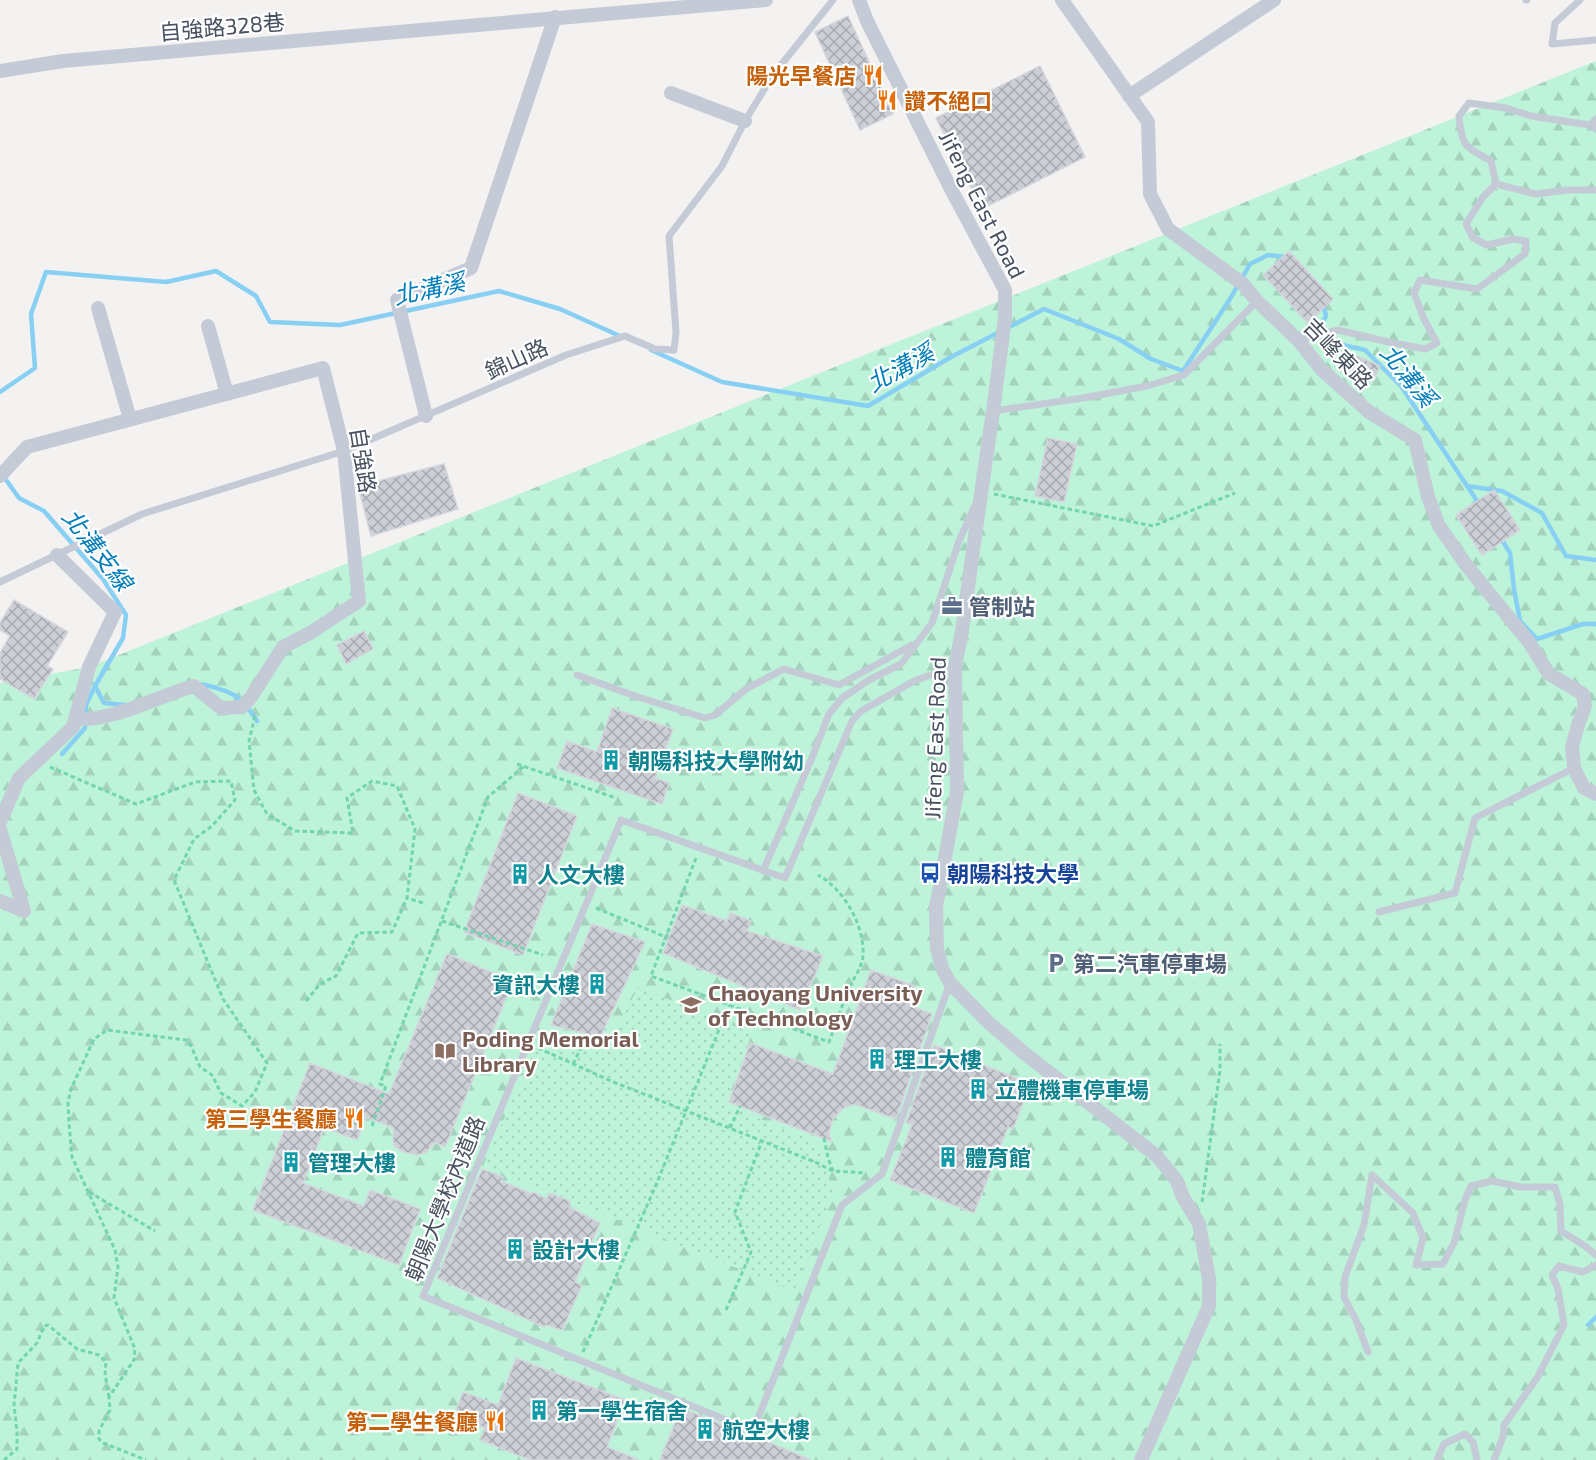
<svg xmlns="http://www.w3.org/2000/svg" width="1596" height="1460" font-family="'Exo 2','Noto Sans TC',sans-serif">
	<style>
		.forest { fill: url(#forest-firs) }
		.park { fill: url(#park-dots) }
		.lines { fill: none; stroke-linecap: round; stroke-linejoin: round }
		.stream { stroke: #87d0f4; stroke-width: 4.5 }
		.building { fill: url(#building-cross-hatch); stroke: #d5d6dd; stroke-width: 1.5 }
		.path { stroke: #72d5b0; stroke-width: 3; stroke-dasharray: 4.5 3; stroke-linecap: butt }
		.service { stroke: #c4cbd7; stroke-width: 7 }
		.minor { stroke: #c4cbd7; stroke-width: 14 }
		.labels { text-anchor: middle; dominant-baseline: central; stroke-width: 4.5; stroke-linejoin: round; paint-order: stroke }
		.street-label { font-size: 22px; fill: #475160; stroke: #fff }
		.food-label { font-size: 22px; font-weight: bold; fill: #c56008; stroke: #fff; text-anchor: end }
		.service-label { font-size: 22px; font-weight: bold; fill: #4e5e75; stroke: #fff; text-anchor: start }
		.culture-label { font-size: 22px; font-weight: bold; fill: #0d838f; stroke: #fff; text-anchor: start }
		.transit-label { font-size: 22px; font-weight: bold; fill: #164399; stroke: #fff; text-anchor: start }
		.education-label { font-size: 22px; font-weight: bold; fill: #785e54; stroke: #fff; text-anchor: start }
		.water-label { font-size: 24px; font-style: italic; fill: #017dba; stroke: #fff }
	</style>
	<defs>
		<pattern id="forest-firs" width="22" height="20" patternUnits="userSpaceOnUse" patternTransform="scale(1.5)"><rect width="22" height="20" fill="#bdf3d9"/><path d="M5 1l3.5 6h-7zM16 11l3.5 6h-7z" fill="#a4d2bd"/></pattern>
		<pattern id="park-dots" width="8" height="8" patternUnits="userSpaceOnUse" patternTransform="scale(1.5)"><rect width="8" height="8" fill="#bdf3d9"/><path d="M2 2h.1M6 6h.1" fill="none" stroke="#a4d2bd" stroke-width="1.8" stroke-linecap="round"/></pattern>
		<pattern id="building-cross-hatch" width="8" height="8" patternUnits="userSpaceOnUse" patternTransform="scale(1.5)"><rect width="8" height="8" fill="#cdcfd7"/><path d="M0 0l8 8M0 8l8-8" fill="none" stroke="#a8aab2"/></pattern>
	</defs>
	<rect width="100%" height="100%" fill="#f4f1f1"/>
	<path class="forest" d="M1596,61V1460H0V683L89,667Z"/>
	<path class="park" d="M638,987L752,1033L726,1105L818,1143L833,1192L794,1291L483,1166L542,1033L607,1048Z"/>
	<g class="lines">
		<g class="stream">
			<path d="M1323,304L1326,316L1317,331L1325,341L1365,350L1401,386L1479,504"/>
			<path d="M651,350L722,382L868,406L951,357L1044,309L1119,339L1151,359L1183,371L1230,299L1250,264L1268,255L1286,257"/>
			<path d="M0,392L35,368L31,314L46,272L166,282L216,271L256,296L270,322L340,325L499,291L560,309L622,337"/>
			<path d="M4,477L19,498L44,511L103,579L126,615L123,638L95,686L104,703L125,705"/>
			<path d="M1467,486L1502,491L1542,513L1566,556L1596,560"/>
			<path d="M1500,537L1510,553L1514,589L1520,621L1537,639L1583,624H1596"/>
			<path d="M196,684C206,684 230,691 238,698C246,704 252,713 257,721"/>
			<path d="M62,754L85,728L86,705L95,686"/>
			<path d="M1588,1325L1596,1317"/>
		</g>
	</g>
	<g class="building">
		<path d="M848,16L893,114L860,130L815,32Z"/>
		<path d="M1040,66L1085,157L982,209L936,118Z"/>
		<path d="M1289,251L1333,299L1308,323L1263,275Z"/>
		<path d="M1350,353L1380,366L1373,381L1344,368Z"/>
		<path d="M1048,438L1077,444L1064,502L1035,496Z"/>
		<path d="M444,464L458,509L371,536L358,486Z"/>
		<path d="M1494,490L1520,530L1482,555L1456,515Z"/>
		<path d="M14,600L68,632L47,666L53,669L34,699L0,679V653L10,636L0,630V623Z"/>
		<path d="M364,631L373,649L346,664L337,645Z"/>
		<path d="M612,708L673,729L655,778L669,783L662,804L557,768L567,741L597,752Z"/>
		<path d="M518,793L577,816L523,955L464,932Z"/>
		<path d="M682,905L727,921L730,913L751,921L747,931L823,956L800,1010L663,953Z"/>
		<path d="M592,924L645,942L600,1037L551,1025Z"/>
		<path d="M447,954L513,981L445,1147L434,1142L427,1152L417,1155L404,1152L394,1146L393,1137L394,1128L366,1117L357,1140L324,1128L303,1183L364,1206L370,1190L420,1209L399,1265L253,1210L310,1063L389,1094Z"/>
		<path d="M871,970L915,986L908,1005L932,1014L896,1119L854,1104L842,1109L833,1119L829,1132L831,1141L729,1102L750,1043L833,1074Z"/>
		<path d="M934,1045L1031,1084L1013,1129L1008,1127L974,1213L890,1180L912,1125L906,1123Z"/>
		<path d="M482,1169L503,1177L501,1181L532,1194L533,1192L547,1199L549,1193L570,1201L569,1207L600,1223L575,1282L582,1285L562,1330L546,1325L544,1327L437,1278Z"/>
		<path d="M516,1358L625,1400L607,1447L639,1460H530L480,1440L485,1428L454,1416L463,1392L498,1405Z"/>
		<path d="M681,1408L751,1436H754L811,1460H660Z"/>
	</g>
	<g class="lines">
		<g class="path">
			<path d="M994,494L1153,526L1235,493"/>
			<path d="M255,716L249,741L254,790L267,814L295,831L353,833L347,798L372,781L397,786L415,829L407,898L426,904"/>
			<path d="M517,764L616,798"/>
			<path d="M50,767L136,804L195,782L231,781L235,800L212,826L194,839L174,880L223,999L267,1063L255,1092L242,1106L221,1093L212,1075L200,1067L191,1046L186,1040L107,1030L94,1039L71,1089L68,1103L69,1123L72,1157L115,1250L118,1267L114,1298L135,1349L134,1360L109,1397L110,1410L99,1431V1439L103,1443L146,1460"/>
			<path d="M696,858L651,976L829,1042C836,1024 842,1005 850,986C855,976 862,967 863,956C865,926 844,889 818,875"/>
			<path d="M596,908L666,937"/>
			<path d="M442,921L543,955"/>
			<path d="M306,1001L320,984L336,976L358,933L392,932L407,898"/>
			<path d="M538,1048L611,1081L815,1162L833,1171L866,1173"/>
			<path d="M573,1064L587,1036"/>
			<path d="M372,1126L386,1086L380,1084L488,797L524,766"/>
			<path d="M730,1128L740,1106"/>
			<path d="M824,1138L828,1158L833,1171"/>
			<path d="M89,1192L155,1231"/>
			<path d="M1202,1202L1220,1070V1044"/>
			<path d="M726,1310L751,1252L735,1212L762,1141"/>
			<path d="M583,1352L656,1185L729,1005"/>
			<path d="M4,1460L17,1449V1432L14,1405L18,1363L37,1343L44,1326L48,1325L77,1349L99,1355L106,1362L105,1374L109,1397"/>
		</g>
		<g class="service">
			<path d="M1526,0H1527"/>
			<path d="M1580,0L1555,23L1552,44L1596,40"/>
			<path d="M1596,119L1590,125L1596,129"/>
			<path d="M1496,184L1491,161C1465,146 1462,148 1459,116L1469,103L1506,108L1531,116L1590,125"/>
			<path d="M1298,340L1338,330L1393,343L1425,349L1437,343L1424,319L1414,293L1420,280L1477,289L1525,254L1526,241L1513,239L1487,245L1473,238L1466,224L1483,197L1496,184L1536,194L1566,190H1596"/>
			<path d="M993,411L1083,398L1147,386L1184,375L1257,301"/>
			<path d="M0,582L142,514L344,451L566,355L625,336L655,349L674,350L676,332L669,236L722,166L745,121L773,75L833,0"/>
			<path d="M577,675L635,696L705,718L715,715L746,689L784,669L839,685L912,645"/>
			<path d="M763,871L811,760L829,714L842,698L869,680L901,664L932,623L959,541L975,505"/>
			<path d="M1379,912L1455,893L1475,818L1574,768"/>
			<path d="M950,983L882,1174L842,1205L753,1431L423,1296L621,820L785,878L852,721L861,711L916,680L955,667"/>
			<path d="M1368,1352L1356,1320L1344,1297L1345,1277L1364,1225L1372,1175L1413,1213L1423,1238L1416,1265L1443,1264L1454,1243L1465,1200L1471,1186L1492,1181L1521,1187H1555L1560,1204L1561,1231L1585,1246L1596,1255"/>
			<path d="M1437,1460L1444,1444L1465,1434L1473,1442L1477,1460"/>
			<path d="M1494,1460L1503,1437L1504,1425L1537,1378L1564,1325L1558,1289L1552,1275L1559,1266L1583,1272L1596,1265"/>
		</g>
		<g class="minor">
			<path d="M859,0L867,21L952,191L1005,290V318L993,411L976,529L962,631L955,667L957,792L936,907L937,949L942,968L950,983L988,1022L1024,1053L1157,1156L1177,1181L1183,1197L1199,1224L1209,1279V1306L1141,1460"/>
			<path d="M1062,0L1148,122L1150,194L1168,229L1243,284L1257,301L1298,340L1322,370L1369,412L1415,440L1428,497L1439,526L1467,566L1529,642L1549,674L1583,694L1585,706L1578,725L1572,747L1574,768L1584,788L1596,794"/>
			<path d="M0,71L63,61L766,0"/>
			<path d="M671,93L745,121"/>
			<path d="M1129,96L1274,0"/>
			<path d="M98,308L130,419"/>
			<path d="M208,326L227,394"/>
			<path d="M426,416L397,300L471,268L555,17"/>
			<path d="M0,476L27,447L323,368L344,451L359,601L310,633L283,647L251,697L242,707L221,708L194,686C158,696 112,722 75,719"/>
			<path d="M0,822L19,778L73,727L89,667L115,612L57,555"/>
			<path d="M0,829L24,911L0,901"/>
		</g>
	</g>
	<defs>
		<g id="restaurant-bare" transform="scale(1.62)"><path d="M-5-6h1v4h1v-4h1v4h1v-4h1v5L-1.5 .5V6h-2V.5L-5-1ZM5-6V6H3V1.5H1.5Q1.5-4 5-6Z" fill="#e8710a" stroke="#fff" stroke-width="2.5" paint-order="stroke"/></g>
		<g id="office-bare" transform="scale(1.62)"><path d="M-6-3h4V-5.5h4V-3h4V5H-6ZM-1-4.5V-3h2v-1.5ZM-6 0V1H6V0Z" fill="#5c6f8a" stroke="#fff" stroke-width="2.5" paint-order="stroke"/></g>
		<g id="building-bare" transform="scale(1.62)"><path d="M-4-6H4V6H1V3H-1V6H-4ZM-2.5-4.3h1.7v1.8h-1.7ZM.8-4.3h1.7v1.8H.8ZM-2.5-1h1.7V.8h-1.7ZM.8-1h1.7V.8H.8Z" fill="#0f9aa8" stroke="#fff" stroke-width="2.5" paint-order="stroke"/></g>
		<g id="bus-bare" transform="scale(1.62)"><path d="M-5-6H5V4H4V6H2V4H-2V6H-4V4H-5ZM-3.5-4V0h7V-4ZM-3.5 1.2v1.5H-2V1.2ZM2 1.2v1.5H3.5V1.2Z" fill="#1a4fb4" stroke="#fff" stroke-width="2.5" paint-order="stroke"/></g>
		<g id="parking-bare" transform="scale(1.62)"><path d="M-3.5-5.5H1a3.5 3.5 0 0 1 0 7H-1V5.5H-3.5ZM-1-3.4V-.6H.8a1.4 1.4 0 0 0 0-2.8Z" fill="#5c6f8a" stroke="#fff" stroke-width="2.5" paint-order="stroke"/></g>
		<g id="university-bare" transform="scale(1.62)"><path d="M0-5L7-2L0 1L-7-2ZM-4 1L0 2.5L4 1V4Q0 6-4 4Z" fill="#8d6e63" stroke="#fff" stroke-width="2.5" paint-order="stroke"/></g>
		<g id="library-bare" transform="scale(1.62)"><path d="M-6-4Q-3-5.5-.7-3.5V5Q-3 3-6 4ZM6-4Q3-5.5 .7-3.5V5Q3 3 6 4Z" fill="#8d6e63" stroke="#fff" stroke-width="2.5" paint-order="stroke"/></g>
	</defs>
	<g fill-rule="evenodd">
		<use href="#restaurant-bare" x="873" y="75"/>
		<use href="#restaurant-bare" x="887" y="100"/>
		<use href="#office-bare" x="952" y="606"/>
		<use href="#building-bare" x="611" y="760"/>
		<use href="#bus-bare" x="930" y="873"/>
		<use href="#building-bare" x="520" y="874"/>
		<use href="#parking-bare" x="1056" y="963"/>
		<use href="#building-bare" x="597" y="984"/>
		<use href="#university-bare" x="691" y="1005"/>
		<use href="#library-bare" x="445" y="1051"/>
		<use href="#building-bare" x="877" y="1059"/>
		<use href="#building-bare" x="978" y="1089"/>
		<use href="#restaurant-bare" x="354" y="1118"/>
		<use href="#building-bare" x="948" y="1157"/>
		<use href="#building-bare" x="291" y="1162"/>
		<use href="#building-bare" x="515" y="1249"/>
		<use href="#building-bare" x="539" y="1410"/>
		<use href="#restaurant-bare" x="495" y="1421"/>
		<use href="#building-bare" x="705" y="1429"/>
	</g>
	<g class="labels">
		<g class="street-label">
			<text transform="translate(222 26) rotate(-5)">自強路328巷</text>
			<text transform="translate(983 204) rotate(63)">Jifeng East Road</text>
			<text transform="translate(1339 353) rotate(46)">吉峰東路</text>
			<text transform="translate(516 358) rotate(-24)">錦山路</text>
			<text transform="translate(364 460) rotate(81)">自強路</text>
			<text transform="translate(934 738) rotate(-88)">Jifeng East Road</text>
			<text transform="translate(444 1198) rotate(-68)">朝陽大學校內道路</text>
		</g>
		<g class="food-label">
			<text x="856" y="75">陽光早餐店</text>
			<text x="904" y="100" text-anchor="start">讚不絕口</text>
			<text x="337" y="1118">第三學生餐廳</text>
			<text x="478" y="1421">第二學生餐廳</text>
		</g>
		<g class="service-label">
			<text x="969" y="606">管制站</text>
			<text x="1073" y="963">第二汽車停車場</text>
		</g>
		<g class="culture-label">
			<text x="628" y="760">朝陽科技大學附幼</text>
			<text x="537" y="874">人文大樓</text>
			<text x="580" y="984" text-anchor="end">資訊大樓</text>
			<text x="894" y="1059">理工大樓</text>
			<text x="995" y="1089">立體機車停車場</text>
			<text x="965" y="1157">體育館</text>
			<text x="308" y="1162">管理大樓</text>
			<text x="532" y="1249">設計大樓</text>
			<text x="556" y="1410">第一學生宿舍</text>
			<text x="722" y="1429">航空大樓</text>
		</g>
		<g class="transit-label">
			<text x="947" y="873">朝陽科技大學</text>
		</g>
		<g class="education-label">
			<text x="708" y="992">Chaoyang University<tspan x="708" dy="25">of Technology</tspan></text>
			<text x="462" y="1038">Poding Memorial<tspan x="462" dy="25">Library</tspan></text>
		</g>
		<g class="water-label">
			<text transform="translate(429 288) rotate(-12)">北溝溪</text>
			<text transform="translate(900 367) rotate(-29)">北溝溪</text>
			<text transform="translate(1409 375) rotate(51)">北溝溪</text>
			<text transform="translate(98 549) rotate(52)">北溝支線</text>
		</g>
	</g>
</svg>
